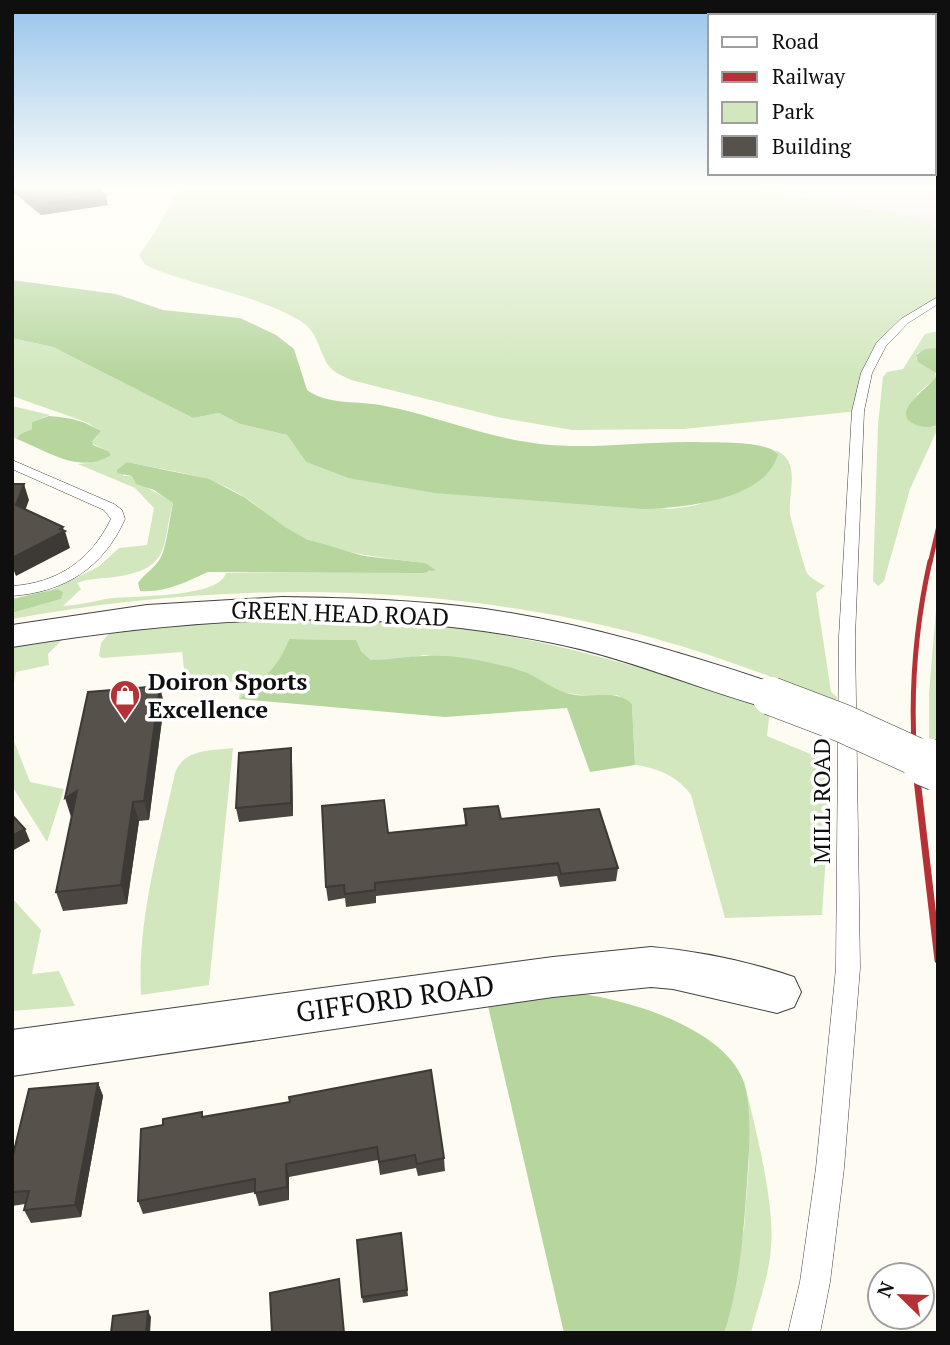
<svg xmlns="http://www.w3.org/2000/svg" width="950" height="1345" font-family="'PT Serif',serif">
	<style>
		.industrial { fill: #ece4ed }
		.green { fill: #d2e7be; fill-rule: evenodd }
		.forest { fill: #b6d69e }
		.lines { fill: none; stroke-linecap: round; stroke-linejoin: round }
		.service-casing { stroke: #424242; stroke-width: 1 }
		.minor-casing { stroke: #424242; stroke-width: 2 }
		.tertiary-casing { stroke: #424242; stroke-width: 2 }
		.service { fill: #fff; fill-rule: evenodd }
		.minor { fill: #fff; fill-rule: evenodd }
		.tertiary { fill: #fff; fill-rule: evenodd }
		.rail-far2 { stroke: #b53135; stroke-width: 4.5 }
		.rail-far1 { stroke: #b53135; stroke-width: 5 }
		.rail { stroke: #b53135; stroke-width: 7 }
		.tertiary-bridge-far1-casing { stroke: #424242; stroke-width: 39; stroke-linecap: butt }
		.tertiary-bridge-casing { stroke: #424242; stroke-width: 50; stroke-linecap: butt }
		.tertiary-bridge-far1 { stroke: #fff; stroke-width: 38 }
		.tertiary-bridge { stroke: #fff; stroke-width: 48 }
		.wall { fill: #4b4641 }
		.shaded-wall { fill: #3d3935 }
		.building { fill: #57514c; stroke: #3d3935; stroke-width: 2 }
		.labels { text-anchor: middle; dominant-baseline: central; stroke-width: 7; stroke-linejoin: round; paint-order: stroke }
		.street-label { font-size: 24px; fill: #0f0f0f; stroke: #fff }
		.poi-label { font-size: 24px; font-weight: bold; fill: #0f0f0f; stroke: #fff; text-anchor: start }
		.near-street-label { font-size: 28px; fill: #0f0f0f; stroke: #fff }
	</style>
	<rect width="100%" height="100%" fill="#fefcf2"/>
	<path class="industrial" d="M718,186H938V230L926,220L752,188Z"/>
	<g class="green">
		<path d="M180,186H718L752,188L926,220L938,230V300L928,305L877,349L858,411L684,429L572,430L502,418L351,380C343,376 334,373 328,365C318,349 318,331 299,320C253,293 194,287 145,265L139,255L156,231Z"/>
		<path d="M938,331V348L917,353L916,358L935,371L936,378L918,393L907,410L912,422L933,427L938,425V428L910,489L884,581L878,586L873,581L878,425L883,377L887,372L903,369L925,334Z"/>
		<path d="M12,338L53,347L193,418L219,413L240,424L287,435L306,462L348,478L670,509L693,506L738,492L778,454L775,450C802,461 788,491 790,514C791,519 805,570 807,573C810,578 820,583 825,586L816,593L831,692L837,697L836,702C761,672 685,644 606,626C411,581 208,583 12,619V613L61,599L56,589L52,590L98,567L119,548L147,545L154,508L135,488L78,464L88,463L108,451L91,443L97,437L99,430L86,422L12,396ZM127,462C168,471 210,474 246,498C265,511 282,529 304,538C343,554 384,558 425,563L431,572L226,573C219,599 129,595 106,599C91,602 78,605 63,606L81,589L77,583C89,578 101,579 114,577C173,569 161,546 173,503C159,492 144,489 132,476H123Z"/>
		<path d="M12,406L50,415L32,422V429L20,434L17,439L12,437Z"/>
		<path d="M938,587V746L929,741V693Z"/>
		<path d="M229,620C305,620 381,618 457,628C565,642 667,675 770,709L767,736L832,763L822,915L725,918L691,795C678,776 657,768 635,765L632,704L617,695L594,697L561,692L520,670L486,662L424,655L396,660H371L361,651L355,640L289,639C279,666 261,682 239,699L240,682L202,683L185,677L182,652L102,658L99,656L101,643L111,631Z"/>
		<path d="M64,638L48,654L49,665L16,672L12,693V646Z"/>
		<path d="M12,736L30,782L64,789L47,842L12,786Z"/>
		<path d="M233,748L209,985L141,995C137,920 159,846 175,773C185,748 210,751 233,748Z"/>
		<path d="M12,898L41,930L32,974L59,971L75,1006L12,1011Z"/>
		<path d="M744,1081C755,1126 775,1202 771,1248C769,1276 758,1305 751,1333H724L744,1229L749,1162Z"/>
	</g>
	<g class="forest">
		<path d="M12,280L116,294L163,310L240,318L276,335L294,349L307,390C329,406 359,400 385,406C437,416 487,438 540,444C593,450 643,441 695,442C713,443 767,440 778,454C766,501 682,508 643,509L435,493L348,478L306,462L287,435L240,424L219,413L193,418L53,347L12,338Z"/>
		<path d="M938,348V425C932,427 927,428 920,426C882,415 933,386 938,374L918,362L916,355L925,349Z"/>
		<path d="M49,416C73,418 81,420 101,431L92,442L93,445L108,451L111,455C80,475 47,451 17,439L20,434L32,429V422Z"/>
		<path d="M127,462L209,479L244,497L285,527L306,539L364,556L425,563L436,570L422,573L208,572C185,582 166,593 140,591L138,583C144,574 156,567 161,557C167,544 170,516 173,503L154,490L136,484L132,476L117,473V470Z"/>
		<path d="M56,589L63,592L61,599L12,613V599Z"/>
		<path d="M289,639L356,640L361,651L371,660C390,660 407,656 425,656C455,654 487,661 516,669C538,675 553,692 576,695C596,698 616,689 632,704L635,765L590,772L567,708L445,717L239,699C261,682 279,666 289,639Z"/>
		<path d="M581,994C630,1000 724,1029 743,1080C754,1109 748,1166 746,1197C743,1240 738,1292 724,1333H564L488,1006Z"/>
	</g>
	<g class="lines">
		<g class="service-casing">
			<g id="service">
				<path d="M938,297V304L908,323L886,346L872,373L864,411L855,637L860,968L844,1168L830,1282L820,1333H788L800,1282L816,1168L836,968L839,637L852,411L861,373L877,342L901,319Z"/>
				<path d="M12,460L114,504L122,510L125,519C103,568 65,592 12,596V586C58,583 91,560 111,519L104,510L12,469Z"/>
			</g>
		</g>
		<g class="minor-casing">
			<path id="minor" d="M651,947C698,951 750,962 794,977L801,992L794,1007L777,1013L673,989L651,987L553,997L12,1076V1030L553,957Z"/>
		</g>
		<g class="tertiary-casing">
			<path id="tertiary" d="M282,597C350,598 418,600 485,609C588,624 687,654 785,687L791,696L785,705L771,709C698,689 628,658 553,643C373,606 192,617 12,647V625L147,605Z"/>
		</g>
		<use href="#service" class="service"/>
		<use href="#minor" class="minor"/>
		<use href="#tertiary" class="tertiary"/>
		<path class="rail-far2" d="M930,563L938,529"/>
		<path class="rail-far1" d="M915,763C910,694 915,628 930,561"/>
		<path class="rail" d="M915,762L938,960"/>
		<g class="tertiary-bridge-far1-casing">
			<path id="tertiary-bridge-far1" d="M771,696L842,723L930,763"/>
		</g>
		<g class="tertiary-bridge-casing">
			<path id="tertiary-bridge" d="M926,762L938,767"/>
		</g>
		<use href="#tertiary-bridge-far1" class="tertiary-bridge-far1"/>
		<use href="#tertiary-bridge" class="tertiary-bridge"/>
	</g>
	<g class="wall">
		<path d="M12,186H93L108,205L41,215L12,191Z"/>
		<path d="M164,704L149,820L139,821L127,904L63,911L56,892L72,816L71,817Z"/>
		<path d="M291,748L292,761L293,816L239,822L236,808Z"/>
		<path d="M464,809L501,819L618,868L616,881L560,887L557,876L376,896V903L346,907L345,898L328,901L326,887L388,833L465,825Z"/>
		<path d="M98,1083L103,1096L81,1217L31,1223L24,1210L25,1204L12,1206V1159Z"/>
		<path d="M203,1116L444,1158L445,1171L418,1176L416,1168L380,1175L378,1160L289,1177V1200L259,1206L255,1192L143,1214L138,1201L163,1125Z"/>
		<path d="M401,1233L408,1296L363,1303L362,1297Z"/>
	</g>
	<g class="shaded-wall">
		<path d="M106,195L108,205L41,215L38,204Z"/>
		<path d="M24,484L29,500L21,522L16,505Z"/>
		<path d="M63,527L64,532L65,531L70,548L16,576L12,566V558Z"/>
		<path d="M160,686L164,704L149,820L144,801Z"/>
		<path d="M291,748L292,761L293,816L291,803Z"/>
		<path d="M77,791L83,810L71,817L65,798Z"/>
		<path d="M133,802L139,821L127,904L121,885Z"/>
		<path d="M25,829L30,841L12,851V836Z"/>
		<path d="M98,1083L103,1096L81,1217L75,1205Z"/>
		<path d="M286,1164L289,1177V1200L287,1187Z"/>
		<path d="M148,1311L151,1317L150,1333H146Z"/>
	</g>
	<g class="building">
		<path d="M16,186H93L106,195L38,204Z"/>
		<path d="M12,484H24L16,505L63,527L60,529L65,531L12,558Z"/>
		<path d="M160,686L144,801L133,802L121,885L56,892L77,791L65,798L88,692Z"/>
		<path d="M291,748V803L236,808L239,753Z"/>
		<path d="M384,800L388,833L467,825L464,809L498,806L501,819L599,809L618,868L561,874L558,863L375,883V890L345,894L344,885L326,887L322,806Z"/>
		<path d="M12,815L25,829L12,836Z"/>
		<path d="M431,1070L444,1158L417,1164L415,1155L379,1162L377,1147L286,1164L287,1187L255,1193V1179L138,1201L141,1129L163,1125V1119L202,1112V1117L290,1102L289,1097Z"/>
		<path d="M98,1083L75,1205L24,1210L29,1191L12,1192V1159L29,1089Z"/>
		<path d="M401,1233L407,1290L362,1297L357,1240Z"/>
		<path d="M339,1279L344,1333H272L270,1293Z"/>
		<path d="M148,1311L146,1333H111L113,1316Z"/>
	</g>
	<linearGradient id="sky" x2="0" y2="1"><stop stop-color="#96c4ec"/><stop offset="0.5" stop-color="#fffef9"/><stop offset="1" stop-color="#fffef9" stop-opacity="0"/></linearGradient>
	<rect width="950" height="374" fill="url(#sky)"/>
	<defs>
		<g id="shop-pin" transform="scale(1.575)"><path d="M0 17L-7.5 6A9.5 9.5 0 1 1 7.5 6Z" fill="#b53135" stroke="#fff"/><path d="M-5-2.5h2.3a2.7 3.5 0 0 1 5.4 0H5L5.5 6h-11ZM-1.5-2.5h3a1.5 2.3 0 0 0-3 0Z" fill="#fff"/></g>
	</defs>
	<g fill-rule="evenodd">
		<use href="#shop-pin" x="125" y="695"/>
	</g>
	<g class="labels">
		<g class="street-label">
			<text transform="translate(340 613) rotate(2)">GREEN HEAD ROAD</text>
			<text transform="translate(821 801) rotate(-90)">MILL ROAD</text>
		</g>
		<g class="poi-label">
			<text x="148" y="681">Doiron Sports<tspan x="148" dy="28">Excellence</tspan></text>
		</g>
		<g class="near-street-label">
			<text transform="translate(395 998) rotate(-8)">GIFFORD ROAD</text>
		</g>
	</g>
	<rect width="950" height="1345" fill="none" stroke="#0f0f0f" stroke-width="28"/>
	<rect x="708" y="14" width="228" height="161" fill="#ffffff" stroke="#9f9f9f" stroke-width="2"/>
	<rect x="722" y="37" width="35" height="10" fill="#ffffff" stroke="#9f9f9f" stroke-width="2"/>
	<text x="772" y="49" font-size="21" fill="#0f0f0f">Road</text>
	<rect x="722" y="72" width="35" height="10" fill="#b53135" stroke="#9f9f9f" stroke-width="2"/>
	<text x="772" y="84" font-size="21" fill="#0f0f0f">Railway</text>
	<rect x="722" y="102" width="35" height="21" fill="#d2e7be" stroke="#9f9f9f" stroke-width="2"/>
	<text x="772" y="119" font-size="21" fill="#0f0f0f">Park</text>
	<rect x="722" y="136" width="35" height="21" fill="#57514c" stroke="#9f9f9f" stroke-width="2"/>
	<text x="772" y="154" font-size="21" fill="#0f0f0f">Building</text>
	<g transform="translate(901 1296) rotate(293)"><circle r="33" fill="#ffffff" stroke="#9f9f9f" stroke-width="2"/>
	<path d="M0-5L12 26L0 18L-12 26Z" fill="#b53135"/>
	<text y="-10" font-size="19" font-weight="bold" text-anchor="middle" fill="#0f0f0f">N</text>
	</g>
</svg>
